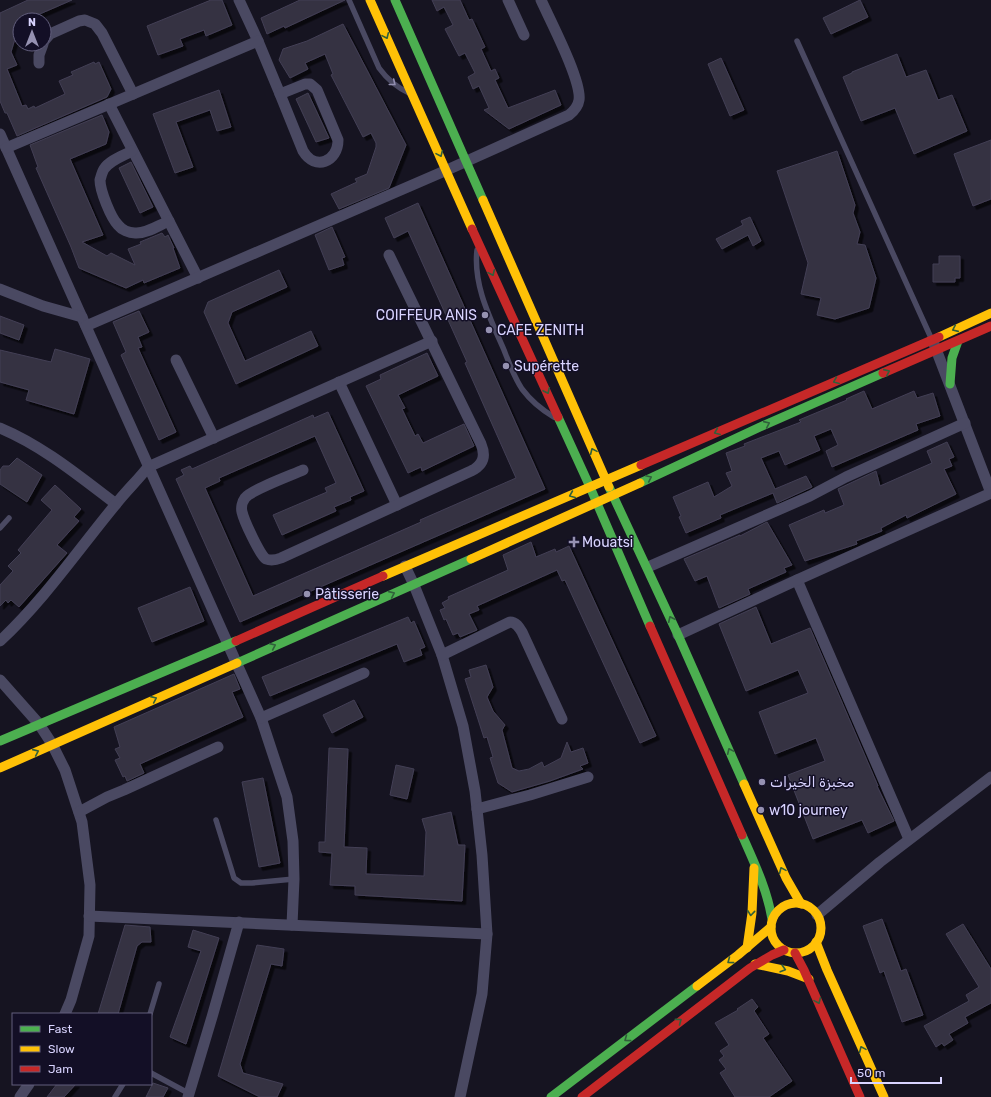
<svg xmlns="http://www.w3.org/2000/svg" width="991" height="1097" font-family="Rubik,Cairo,sans-serif">
	<style>
		.building { fill: #343243; stroke: #433f54; filter: url(#shadow) }
		.lines { fill: none; stroke-linecap: round; stroke-linejoin: round }
		.lane { stroke: #4a4962; stroke-width: 5.5 }
		.street { stroke: #4a4962; stroke-width: 11 }
		.fast { stroke: #4caf50; stroke-width: 9 }
		.slow { stroke: #ffc107; stroke-width: 9 }
		.jam { stroke: #c62828; stroke-width: 9 }
		.oneway { stroke: #305f3b }
		.oneway2 { stroke: #928eb0 }
		.poi-dot { fill: #9591b1; stroke: #130f26; stroke-width: 1.5 }
		.labels { text-anchor: middle; dominant-baseline: central; stroke-width: 3; stroke-linejoin: round; paint-order: stroke }
		.poi-label { font-size: 14px; fill: #d9d4ff; stroke: #130f26; text-anchor: start }
	</style>
	<defs>
		<filter id="shadow"><feDropShadow dx="3.5" dy="3.5" stdDeviation="0" flood-color="#0009"/></filter>
	</defs>
	<rect width="100%" height="100%" fill="#161421"/>
	<g class="building">
		<path d="M28,0H72L26,20H20V31L17,32L11,52L17,65L7,69L22,106L26,105L28,109L34,106L35,108L65,94L59,81L73,75L71,72L94,62L95,64L99,62L111,89L107,97L17,136L7,113H5L0,101V13Z"/>
		<path d="M211,0H222L232,25L206,36L204,30L180,39L183,46L158,55L147,26Z"/>
		<path d="M300,0H345L285,28L284,26L267,34L261,18Z"/>
		<path d="M432,0H460L469,20L472,19L485,47L481,49L491,71L495,69L499,78L495,80L508,108L555,90L561,105L509,129L484,110L489,108L479,86L473,89L468,77L475,73L465,53L459,56L445,29L453,25L444,7L437,11Z"/>
		<path d="M860,0L868,17L831,34L823,18Z"/>
		<path d="M343,24L406,145L389,188L339,209L331,194L357,182L355,179L367,174L376,147V143L371,133L363,137L331,75L333,74L325,54L305,63L308,69L290,78L279,60L283,49L307,41Z"/>
		<path d="M897,54L906,77L926,70L938,100L952,95L967,131L914,154L895,108L861,121L843,77L852,73V72Z"/>
		<path d="M721,58L744,110L730,116L708,64Z"/>
		<path d="M219,90L231,127L217,131L210,110L176,122L193,167L175,173L153,114Z"/>
		<path d="M308,93L329,138L316,142L296,99Z"/>
		<path d="M102,115L109,132L106,144L70,159L103,235L82,242L107,256L111,253L135,265L128,249L141,244L140,242L162,233L165,237L168,235L174,248H173L180,268L144,283L143,280L126,288L79,268L71,247L36,168L38,167L30,145Z"/>
		<path d="M991,140V199L973,206L954,154Z"/>
		<path d="M837,151L855,205L853,213L860,232L857,244L865,245L876,278L869,308L835,319L817,315L821,298L801,294L808,263L777,171Z"/>
		<path d="M131,162L153,207L140,213L119,168Z"/>
		<path d="M418,203L545,489L240,622L176,479L184,475L181,470L190,466L192,469L313,415L314,418L328,412L364,491L350,497L351,500L334,507L336,511L282,535L273,515L327,492L325,488L336,483L315,436L219,478L220,481L205,488L253,596L421,522L420,520L516,478L465,363L467,362L408,231L394,238L385,218Z"/>
		<path d="M750,217L761,241L753,246L748,235L722,249L716,239L743,225L741,221Z"/>
		<path d="M332,227L345,257L342,258L344,265L329,270L315,235Z"/>
		<path d="M939,256H960V278H955V282H933V264H939Z"/>
		<path d="M279,270L287,287L232,312L228,323L245,361L311,331L318,346L236,384L204,312L208,302Z"/>
		<path d="M139,311L149,332L138,337L142,347L138,348L176,432L159,440L121,355L126,352L113,322Z"/>
		<path d="M0,316L24,325L19,340L0,333Z"/>
		<path d="M55,349L90,359L74,414L26,400L29,390L0,382V350L51,362Z"/>
		<path d="M427,353L438,376L398,395L405,408L402,409L415,436L418,434L423,443L464,424L474,446L422,471L421,467L408,473L366,386L381,379L380,375Z"/>
		<path d="M864,391L872,409L914,391L917,398L933,393L940,416L916,424L918,430L832,467L826,451L838,445L831,429L814,436L820,450L785,465L779,451L761,458L775,489L806,476L812,487L777,503L773,493L720,515L721,518L686,533L679,517L681,516L673,497L708,482L714,497L732,486L726,473L732,471L726,453L745,446L744,444L749,442L801,422L799,420L847,400L846,399Z"/>
		<path d="M947,442L954,457L949,459L952,466L944,469L956,494L907,518L906,515L881,528L882,531L856,541L857,544L805,561L789,525L824,510L825,513L844,505L838,489L876,471L880,486L932,463L927,451Z"/>
		<path d="M17,458L42,475L27,502L0,484V470L3,466H9Z"/>
		<path d="M55,485L81,509L74,517L79,521L57,545L67,553L19,607L11,600L8,603L6,600L0,606V585L13,571L8,566L21,553L18,550L52,510L41,500Z"/>
		<path d="M767,522L792,565L784,568L786,572L748,589L750,594L719,608L707,576L695,581L684,559L740,535V536Z"/>
		<path d="M531,542L536,557L555,549L556,552L569,546L656,736L640,743L565,580L562,581L557,570L477,606L479,610L469,614L477,630L460,637L458,633L453,635L446,619L444,620L440,610L445,608L442,603L449,599L448,597L508,570L503,555Z"/>
		<path d="M190,587L204,621L152,642L138,608Z"/>
		<path d="M756,607L771,644L810,628L878,786H877L894,821L868,833L862,820L813,839L788,775L825,761L816,738L775,754L759,712L808,693L798,670L746,691L719,624Z"/>
		<path d="M408,617L411,623L414,621L425,647L420,649L422,655L404,662L397,644L270,696L262,677Z"/>
		<path d="M486,665L493,687L487,697L493,711L505,725L502,730L512,768L519,771L529,769L542,762L544,767L561,758L567,742L571,752L583,748L588,763L580,766L583,769L550,781L512,792L498,783L490,758L493,757L487,737L484,738L465,679L471,677L469,670Z"/>
		<path d="M234,674L240,689L232,692L243,717L140,764L144,773L127,781L125,776L123,777L115,760L120,758L115,749L120,747L114,727Z"/>
		<path d="M354,700L363,717L332,733L323,715Z"/>
		<path d="M329,748L348,749L344,847L367,848L366,874L424,876L426,832L422,819L451,812L458,845H465L462,901L355,895V886L330,885L332,853L319,852V842H325Z"/>
		<path d="M396,765L414,769L407,799L390,795Z"/>
		<path d="M263,778L280,863L259,867L242,782Z"/>
		<path d="M882,919L901,971L906,969L923,1015L902,1022L884,971L880,973L863,926Z"/>
		<path d="M963,924L991,969V1003L965,1017L968,1023L949,1034L953,1040L944,1046L942,1043L936,1047L924,1026L969,1001L966,995L979,987L946,934Z"/>
		<path d="M125,925L150,927L151,942H142L137,946L118,1014H98Z"/>
		<path d="M193,930L219,938L186,1044L170,1037L201,951L188,947Z"/>
		<path d="M257,945L284,949L282,966L271,964L240,1064L243,1073L283,1084L277,1097H260L218,1076Z"/>
		<path d="M752,999L758,1007L754,1011L769,1034L763,1038L792,1081L769,1097H735L720,1073L726,1069L719,1060L724,1056L720,1051L729,1045L715,1023L738,1010L737,1009Z"/>
		<path d="M153,1083L168,1088L163,1097H146Z"/>
		<path d="M57,1084H76L64,1097H47Z"/>
	</g>
	<g class="lines">
		<g class="lane">
			<path d="M349,0L379,68C387,79 396,87 409,93"/>
			<path d="M797,41L932,340"/>
			<path d="M477,250C473,285 490,318 504,350C509,363 514,377 522,389C531,401 542,410 554,417"/>
			<path d="M0,528L9,518"/>
			<path d="M216,820L234,878L241,883H252L294,879"/>
			<path d="M150,1014L159,984"/>
			<path d="M151,1073L190,1094"/>
			<path d="M115,1097L123,1084"/>
		</g>
		<g class="street">
			<path d="M239,0L258,41L280,94"/>
			<path d="M508,0L524,35"/>
			<path d="M44,41L50,34L79,21L85,20L95,24L102,33L133,94"/>
			<path d="M39,63V55L43,44"/>
			<path d="M305,84H310L317,90L338,140C338,162 315,171 303,151L280,94Z"/>
			<path d="M109,104L198,278"/>
			<path d="M0,134L261,718L287,797L293,841L294,879L292,925"/>
			<path d="M6,148L258,41"/>
			<path d="M132,151C123,156 110,160 104,169C102,172 101,177 100,180C100,191 111,218 118,225C122,230 129,233 135,233C146,234 159,225 169,221"/>
			<path d="M0,289L43,306L82,317"/>
			<path d="M86,326L447,170L569,115C574,111 578,107 579,100C582,81 550,20 541,0"/>
			<path d="M934,344L991,493"/>
			<path d="M176,360L214,438"/>
			<path d="M339,382L397,505"/>
			<path d="M0,428C43,446 79,476 116,504"/>
			<path d="M303,470C292,475 251,490 245,498C242,502 241,508 242,512C244,521 260,555 266,559C271,561 276,560 281,558L471,471C483,465 486,456 481,444L389,255"/>
			<path d="M405,566L414,585L442,655L463,726L475,791L482,855L487,934L482,994L460,1097"/>
			<path d="M648,567L810,496L846,477L965,423"/>
			<path d="M797,580L909,839"/>
			<path d="M678,635L797,580L991,493"/>
			<path d="M0,641C44,600 78,550 116,504C126,491 138,480 148,467L432,341"/>
			<path d="M442,655L510,622C516,622 519,627 522,632L562,719"/>
			<path d="M0,680L39,724L52,744L65,770L82,822L90,885L89,936L71,1000L65,1014"/>
			<path d="M261,718L364,673"/>
			<path d="M477,809L530,795L588,777"/>
			<path d="M79,812L107,797L124,790L218,747"/>
			<path d="M817,915L880,862L991,777"/>
			<path d="M89,916L487,934"/>
			<path d="M20,1097L29,1084"/>
			<path d="M188,1097L212,1017L239,922"/>
		</g>
		<g class="fast">
			<path d="M395,0L483,200"/>
			<path d="M950,384L952,358L958,341"/>
			<path d="M558,417L590,487L650,626"/>
			<path d="M640,483L760,427L883,373"/>
			<path d="M609,487L678,635L744,784"/>
			<path d="M237,663L471,559"/>
			<path d="M0,741L236,641"/>
			<path d="M742,835C754,862 767,889 772,919"/>
			<path d="M551,1097L697,986"/>
		</g>
		<g class="slow">
			<path d="M370,0L472,229"/>
			<path d="M483,200L609,487"/>
			<path d="M939,337L991,313"/>
			<path d="M471,559L640,483"/>
			<path d="M383,576L641,465"/>
			<path d="M0,768L237,663"/>
			<path d="M744,784L786,878L801,904"/>
			<circle cx="796" cy="928" r="25"/>
			<path d="M816,942L827,970L884,1097"/>
			<path d="M747,948L752,913L754,868"/>
			<path d="M755,964L788,971L809,979"/>
			<path d="M697,986L738,955L771,927"/>
		</g>
		<g class="jam">
			<path d="M472,229L558,417"/>
			<path d="M883,373L991,326"/>
			<path d="M641,465L939,337"/>
			<path d="M650,626L742,835"/>
			<path d="M236,641L383,576"/>
			<path d="M795,953L804,970L860,1097"/>
			<path d="M582,1097L750,968L772,955L784,950"/>
		</g>
	</g>
	<defs><path id="oneway-chevron" d="M-2-3.5L2.5 0L-2 3.5" fill="none" stroke-width="1.6" stroke-linecap="round" stroke-linejoin="round"/></defs>
	<g class="oneway">
		<use href="#oneway-chevron" transform="translate(386 36) rotate(66)"/>
		<use href="#oneway-chevron" transform="translate(440 154) rotate(66)"/>
		<use href="#oneway-chevron" transform="translate(492 273) rotate(66)"/>
		<use href="#oneway-chevron" transform="translate(955 329) rotate(156)"/>
		<use href="#oneway-chevron" transform="translate(887 372) rotate(-24)"/>
		<use href="#oneway-chevron" transform="translate(836 381) rotate(157)"/>
		<use href="#oneway-chevron" transform="translate(547 391) rotate(65)"/>
		<use href="#oneway-chevron" transform="translate(767 424) rotate(-24)"/>
		<use href="#oneway-chevron" transform="translate(717 432) rotate(157)"/>
		<use href="#oneway-chevron" transform="translate(593 451) rotate(-114)"/>
		<use href="#oneway-chevron" transform="translate(649 478) rotate(-25)"/>
		<use href="#oneway-chevron" transform="translate(572 495) rotate(157)"/>
		<use href="#oneway-chevron" transform="translate(392 594) rotate(-24)"/>
		<use href="#oneway-chevron" transform="translate(671 619) rotate(-115)"/>
		<use href="#oneway-chevron" transform="translate(273 646) rotate(-24)"/>
		<use href="#oneway-chevron" transform="translate(154 699) rotate(-24)"/>
		<use href="#oneway-chevron" transform="translate(730 751) rotate(-114)"/>
		<use href="#oneway-chevron" transform="translate(36 752) rotate(-24)"/>
		<use href="#oneway-chevron" transform="translate(782 870) rotate(-114)"/>
		<use href="#oneway-chevron" transform="translate(751 913) rotate(96)"/>
		<use href="#oneway-chevron" transform="translate(730 961) rotate(143)"/>
		<use href="#oneway-chevron" transform="translate(783 969) rotate(16)"/>
		<use href="#oneway-chevron" transform="translate(818 1001) rotate(66)"/>
		<use href="#oneway-chevron" transform="translate(679 1021) rotate(-37)"/>
		<use href="#oneway-chevron" transform="translate(627 1039) rotate(143)"/>
		<use href="#oneway-chevron" transform="translate(862 1049) rotate(-114)"/>
	</g>
	<use class="oneway2" href="#oneway-chevron" transform="translate(393 83) rotate(39)"/>
	<g class="poi-dot">
		<circle cx="485" cy="315" r="4"/>
		<circle cx="489" cy="330" r="4"/>
		<circle cx="506" cy="366" r="4"/>
		<path d="M572 536h4v4h4v4h-4v4h-4v-4h-4v-4h4z"/>
		<circle cx="307" cy="594" r="4"/>
		<circle cx="762" cy="782" r="4"/>
		<circle cx="761" cy="810" r="4"/>
	</g>
	<g class="labels">
		<g class="poi-label">
			<text x="477" y="315" text-anchor="end">COIFFEUR ANIS</text>
			<text x="497" y="330">CAFE ZENITH</text>
			<text x="514" y="366">Supérette</text>
			<text x="582" y="542">Mouatsi</text>
			<text x="315" y="594">Pâtisserie</text>
			<text x="770" y="782">مخبزة الخيرات</text>
			<text x="769" y="810">w10 journey</text>
		</g>
	</g>
	<rect x="12" y="1013" width="140" height="72" fill="#130f26" stroke="#625e7d"/>
	<rect x="20" y="1026" width="20" height="6" fill="#4caf50" stroke="#625e7d"/>
	<text x="48" y="1033" font-size="12" fill="#d9d4ff">Fast</text>
	<rect x="20" y="1046" width="20" height="6" fill="#ffc107" stroke="#625e7d"/>
	<text x="48" y="1053" font-size="12" fill="#d9d4ff">Slow</text>
	<rect x="20" y="1066" width="20" height="6" fill="#c62828" stroke="#625e7d"/>
	<text x="48" y="1073" font-size="12" fill="#d9d4ff">Jam</text>
	<g transform="translate(32 32)"><circle r="19" fill="#130f26" stroke="#625e7d"/>
	<path d="M0-3L7 15L0 10L-7 15Z" fill="#9591b1"/>
	<text y="-6" font-size="11" font-weight="bold" text-anchor="middle" fill="#d9d4ff">N</text>
	</g>
	<path d="M851 1077v6h90v-6" fill="none" stroke="#d9d4ff" stroke-width="2"/>
	<text x="857" y="1077" font-size="12" fill="#d9d4ff" stroke="#130f26" stroke-width="3" paint-order="stroke">50 m</text>
</svg>
